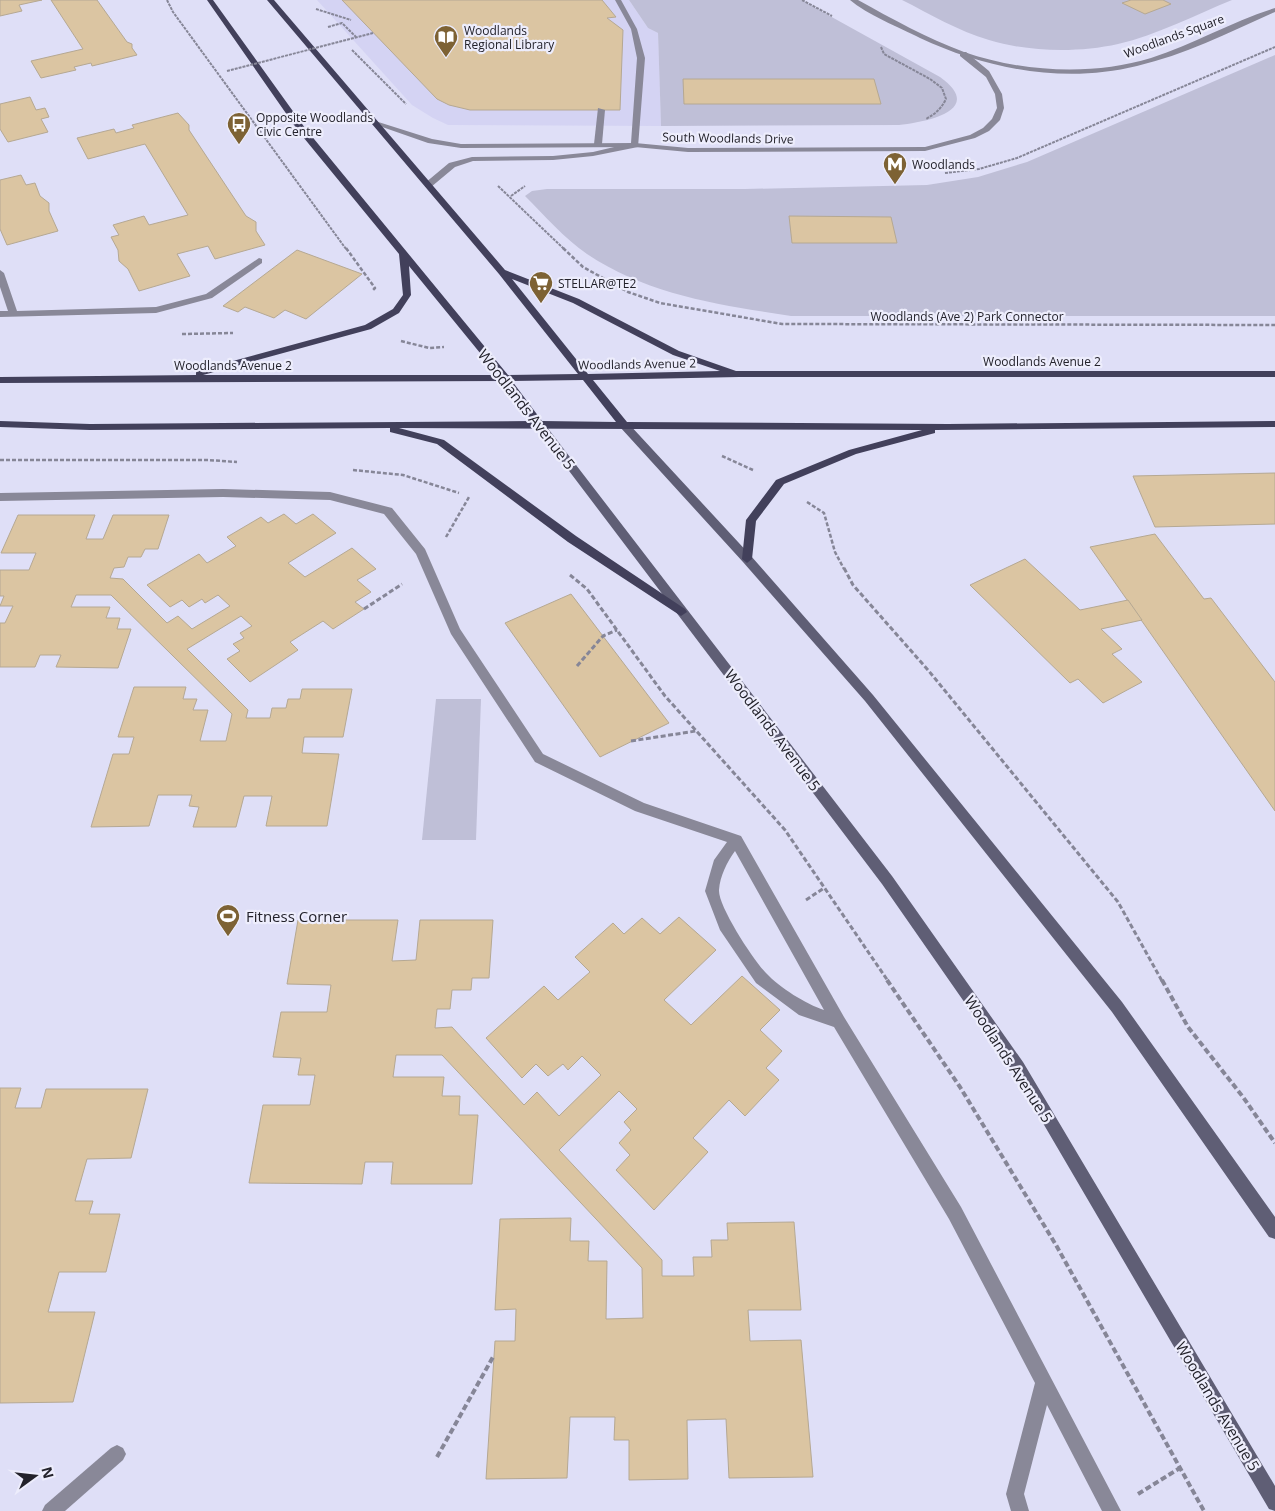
<svg xmlns="http://www.w3.org/2000/svg" width="1275" height="1511" font-family="'Open Sans',sans-serif">
	<style>
		.built { fill: #d4d3f3 }
		.green { fill: #bfbfd7 }
		.building { fill: #dbc5a2; stroke: #b5a893 }
		.lines { fill: none; stroke-linecap: round; stroke-linejoin: round }
		.path-far3 { stroke: #868697; stroke-width: 2; stroke-dasharray: 3 1; stroke-linecap: butt }
		.path-far2 { stroke: #868697; stroke-width: 2.5; stroke-dasharray: 4 2; stroke-linecap: butt }
		.path-far1 { stroke: #868697; stroke-width: 3; stroke-dasharray: 5 2.5; stroke-linecap: butt }
		.path { stroke: #868697; stroke-width: 4; stroke-dasharray: 6 3; stroke-linecap: butt }
		.service { fill: #898898; fill-rule: evenodd }
		.minor { fill: #898898; fill-rule: evenodd }
		.tertiary { fill: #898898; fill-rule: evenodd }
		.secondary { fill: #5f5e75; fill-rule: evenodd }
		.primary { fill: #42405b; fill-rule: evenodd }
		.path-bridge { stroke: #868697; stroke-width: 2; stroke-dasharray: 3 1; stroke-linecap: butt }
		.labels { text-anchor: middle; dominant-baseline: central; stroke-width: 4.5; stroke-linejoin: round; paint-order: stroke }
		.far-poi-label { font-size: 12px; fill: #23222b; stroke: #ededfc; text-anchor: start }
		.far-street-label { font-size: 12px; fill: #23222b; stroke: #ededfc }
		.street-label { font-size: 15px; fill: #23222b; stroke: #ededfc }
		.poi-label { font-size: 15px; fill: #23222b; stroke: #ededfc; text-anchor: start }
	</style>
	<rect width="100%" height="100%" fill="#dfdff7"/>
	<path class="built" d="M317,0H629L648,28L658,33L661,126L448,125L433,118L412,105Z"/>
	<g class="green">
		<path d="M629,0H801L940,77C986,110 927,122 899,125L661,126L658,33L648,28Z"/>
		<path d="M902,0H1232C1195,15 1157,35 1118,44C1078,53 1028,52 989,40C958,31 930,14 902,0Z"/>
		<path d="M1275,55V316H791C720,305 648,295 587,254C564,238 545,216 525,196L532,191L547,189H745L927,185L978,177L1027,162Z"/>
		<path d="M436,699H481L476,840H422Z"/>
	</g>
	<g class="building">
		<path d="M0,0H42L19,5L22,11L0,16Z"/>
		<path d="M51,0H97L127,42L132,44V48L137,55L92,66L91,63L74,67L76,70L41,78L31,61L83,49Z"/>
		<path d="M342,0H602L616,17L607,18L623,30L620,110H470L449,105L437,99Z"/>
		<path d="M1131,0H1163L1171,4L1145,14L1122,3Z"/>
		<path d="M683,79H874L881,104H684Z"/>
		<path d="M30,97L36,110L45,108L49,117L41,119L48,132L8,142L0,129V104Z"/>
		<path d="M178,113L189,125V130L246,216L256,222V231L265,245L215,259L208,246L177,254L190,276L139,291L128,269L119,261L118,250L111,237L119,235L113,225L144,216L149,225L188,215L145,144L88,159L77,138L114,129L116,133L134,128L132,125Z"/>
		<path d="M21,175L26,185L35,183L40,196L49,203V211L58,231L7,245L0,229V180Z"/>
		<path d="M789,216L891,217L897,243H792Z"/>
		<path d="M297,250L362,274L306,319L285,310L274,318L245,307L238,312L223,306Z"/>
		<path d="M1275,473V524L1155,527L1133,476Z"/>
		<path d="M284,514L296,524L313,514L336,533L288,563L305,577L352,548L376,569L357,580L371,592L355,602L364,609L333,629L323,621L290,642L298,650L250,682L227,659L240,651L233,644L244,638L240,633L252,626L241,616L187,649L248,710L246,718H270L272,708H286L288,699H300L302,689H352L343,737H304L302,753L339,754L327,826H266L272,796H244L236,827H193L199,807L189,806L192,795H158L149,826L91,827L113,754H129L134,737H118L134,687H186L183,699H197L193,710H208L200,741H226L232,714L111,595H76L71,607H110L106,618H120L117,629H131L118,668L56,667L61,655H40L35,667H0V623H5L13,606H0L4,596H0V570H29L36,553H1L18,515H95L86,539H103L113,515H169L158,549H145L141,557H128L124,567L114,568L110,578L123,579L167,623L178,616L192,629L230,606L218,595L205,603L202,599L189,607L182,600L170,607L147,585L199,554L207,563L236,546L227,537L261,517L268,523Z"/>
		<path d="M1155,534L1204,599L1211,598L1275,682V811L1090,547Z"/>
		<path d="M1025,559L1080,610L1128,600L1142,620L1101,629L1122,649L1112,654L1142,682L1103,703L1078,679L1070,683L970,585Z"/>
		<path d="M571,594L669,723L600,757L505,623Z"/>
		<path d="M679,917L716,950L664,1000L691,1025L742,976L780,1010L760,1030L782,1051L766,1068L779,1080L745,1116L729,1100L693,1138L708,1152L654,1210L616,1170L630,1155L619,1143L631,1130L624,1122L637,1109L619,1091L559,1150L662,1260V1276H694L693,1257H712L711,1240H728L727,1223L794,1222L801,1310H748L750,1341L801,1340L813,1477L729,1478L726,1419L687,1420L688,1479L629,1480V1440H614L615,1417H570L567,1478L486,1479L495,1341H515L516,1309L495,1310L500,1219L571,1218L570,1241H589L588,1261H607L606,1319L643,1318L642,1268L442,1055H396L393,1077H444L442,1096H460L459,1115H478L472,1184H391L393,1162H365L362,1184L249,1183L263,1105H310L315,1075H298L301,1058L273,1057L281,1012H327L331,985L287,984L298,920H398L392,961L416,960L420,920H493L489,978H472L471,990H452L450,1009H437L435,1028L452,1027L524,1105L537,1092L559,1116L601,1075L582,1056L568,1070L563,1064L548,1076L536,1064L522,1078L486,1038L544,986L558,1000L590,972L575,957L613,923L624,934L642,918L660,934Z"/>
		<path d="M0,1088H21L15,1108H41L46,1089H148L131,1158L87,1159L75,1201H93L89,1214H120L106,1272H59L48,1312H95L73,1402L0,1403Z"/>
	</g>
	<g class="lines">
		<g class="path-far3">
			<path d="M167,0L173,12L346,249"/>
			<path d="M802,0L832,16"/>
			<path d="M316,9L351,20"/>
			<path d="M328,27L342,23L356,37"/>
			<path d="M881,47L884,54L930,79L942,88L946,99C941,109 935,114 926,119"/>
			<path d="M352,50L406,104"/>
			<path d="M945,173L979,169L1017,158L1275,47"/>
			<path d="M498,186L564,249"/>
			<path d="M511,196L525,186"/>
		</g>
		<g class="path-far2">
			<path d="M346,248L375,288L372,291"/>
			<path d="M563,248L583,267L628,292L660,303L782,324L1275,325"/>
			<path d="M182,334L233,333"/>
			<path d="M401,341L429,348L444,347"/>
			<path d="M722,456L753,470"/>
			<path d="M0,460H208L237,462"/>
			<path d="M353,470L403,475L459,493"/>
			<path d="M807,502L824,513L835,552L844,569"/>
			<path d="M446,537L469,497"/>
		</g>
		<g class="path-far1">
			<path d="M844,568L853,585L928,670L1118,902L1162,981"/>
			<path d="M570,575L587,589L665,696L785,830L888,981"/>
			<path d="M364,609L402,584"/>
			<path d="M577,666L603,636L617,630"/>
			<path d="M631,741L696,731"/>
			<path d="M806,900L824,888"/>
		</g>
		<g class="path">
			<path d="M887,980L960,1087L1056,1245L1204,1511"/>
			<path d="M1162,980L1188,1027L1243,1097L1275,1143"/>
			<path d="M437,1457L493,1357"/>
			<path d="M1138,1494L1180,1468"/>
		</g>
		<g class="service">
			<path d="M615,0H621L637,29L645,58L638,147L593,156L553,160L473,161L455,167L431,187H425V183L449,163L472,157L553,156L593,152L631,143L637,58L631,29Z"/>
			<path d="M598,108L605,110L602,144L598,146L594,144Z"/>
			<path d="M259,258L262,259V263L212,298L156,313L0,317V311H8L0,287V270L4,273L17,311L156,307L206,294Z"/>
			<path d="M223,489L330,492L392,508L425,549L460,629L543,754L644,803L741,836L844,1017L961,1207L1121,1511H1102L1047,1405L1024,1494L1029,1511H1011L1006,1494L1035,1383L949,1219L834,1027L799,1015L756,983L720,930L705,891L714,860L727,842L635,811L535,762L451,634L416,554L384,514L330,500L223,497L0,501V493ZM735,851L824,1010C806,1004 780,988 766,973C754,961 718,906 719,890C720,876 727,862 735,851Z"/>
			<path d="M117,1445L123,1448L126,1454L123,1460L65,1511H42L45,1505L111,1448Z"/>
		</g>
		<path class="minor" d="M960,52H966L989,71L1002,94L1004,108L1000,120L989,131L975,138L925,151L688,152L635,147L461,148L428,143L368,122L372,120L432,139L461,144L635,143L688,148L925,147L970,135L983,128L992,119L997,108L995,94L986,77L960,56Z"/>
		<path class="tertiary" d="M850,0H858C892,19 927,38 964,52C1022,72 1092,76 1151,58C1194,44 1233,21 1275,8V12C1230,32 1185,55 1137,66C1064,84 986,69 920,38C900,28 866,14 850,0Z"/>
		<g class="secondary">
			<path d="M539,421L543,422L892,876L1023,1062L1275,1486V1511L1269,1509L1013,1072L882,884L535,426L534,424Z"/>
			<path d="M624,422L628,423L751,556L873,695L1122,1002L1275,1217V1239L1269,1237L1112,1012L865,701L743,562L620,427V423Z"/>
		</g>
		<path class="primary" d="M207,0H213L305,128L508,375L578,374L499,274L267,0H274L505,270L579,299L679,351L736,371H1275V377H739L593,380L627,422L948,424L1275,421V427L935,430V433L856,454L784,484L756,521L752,559L747,563L742,559L746,520L776,480L849,450L922,430L399,428L444,440L576,536L685,609L687,612L681,616L568,542L437,444L390,432V428L90,430L0,427V421L90,424L532,421L502,381L0,383V377L196,375V371L365,325L393,309L403,295L399,254L299,132ZM409,266L498,375H203L371,329L399,313L411,295ZM512,279L573,303L673,355L720,371L588,374ZM583,380L616,422L542,421L512,381Z"/>
		<path class="path-bridge" d="M227,71L373,33"/>
	</g>
	<defs>
		<g id="library-pin" transform="scale(1.25)"><path d="M0 17L-7.5 6A9.5 9.5 0 1 1 7.5 6Z" fill="#7d6234" stroke="#ededfc"/><path d="M-6-4Q-3-5.5-.7-3.5V5Q-3 3-6 4ZM6-4Q3-5.5 .7-3.5V5Q3 3 6 4Z" fill="#fff"/></g>
		<g id="bus-pin" transform="scale(1.25)"><path d="M0 17L-7.5 6A9.5 9.5 0 1 1 7.5 6Z" fill="#7d6234" stroke="#ededfc"/><path d="M-5-6H5V4H4V6H2V4H-2V6H-4V4H-5ZM-3.5-4V0h7V-4ZM-3.5 1.2v1.5H-2V1.2ZM2 1.2v1.5H3.5V1.2Z" fill="#fff"/></g>
		<g id="metro-pin" transform="scale(1.25)"><path d="M0 17L-7.5 6A9.5 9.5 0 1 1 7.5 6Z" fill="#7d6234" stroke="#ededfc"/><path d="M-5.5 5V-5H-3L0 0L3-5H5.5V5H3V-.5L0 4L-3-.5V5Z" fill="#fff"/></g>
		<g id="supermarket-pin" transform="scale(1.25)"><path d="M0 17L-7.5 6A9.5 9.5 0 1 1 7.5 6Z" fill="#7d6234" stroke="#ededfc"/><path d="M-6-5.5h2.5l.6 2H6L4.5 2H-2.5L-4.4-4H-6ZM-1.5 3.2a1.3 1.3 0 1 0 .1 0ZM3 3.2a1.3 1.3 0 1 0 .1 0Z" fill="#fff"/></g>
		<g id="stadium-pin" transform="scale(1.25)"><path d="M0 17L-7.5 6A9.5 9.5 0 1 1 7.5 6Z" fill="#7d6234" stroke="#ededfc"/><path d="M0-5a6.5 5 0 1 0 0 10a6.5 5 0 1 0 0-10ZM-3.5-1.8h7v3.6h-7Z" fill="#fff"/></g>
	</defs>
	<g fill-rule="evenodd">
		<use href="#library-pin" x="446" y="37"/>
		<use href="#bus-pin" x="239" y="124"/>
		<use href="#metro-pin" x="895" y="164"/>
		<use href="#supermarket-pin" x="541" y="283"/>
		<use href="#stadium-pin" x="228" y="916"/>
	</g>
	<g class="labels">
		<g class="far-poi-label">
			<text x="464" y="30">Woodlands<tspan x="464" dy="14">Regional Library</tspan></text>
			<text x="256" y="117">Opposite Woodlands<tspan x="256" dy="14">Civic Centre</tspan></text>
			<text x="912" y="164">Woodlands</text>
			<text x="558" y="283">STELLAR@TE2</text>
		</g>
		<g class="far-street-label">
			<text transform="translate(1174 36) rotate(-20)">Woodlands Square</text>
			<text transform="translate(728 138) rotate(1)">South Woodlands Drive</text>
			<text x="967" y="316">Woodlands (Ave 2) Park Connector</text>
			<text x="1042" y="361">Woodlands Avenue 2</text>
			<text transform="translate(637 364) rotate(-1)">Woodlands Avenue 2</text>
			<text x="233" y="365">Woodlands Avenue 2</text>
		</g>
		<g class="street-label">
			<text transform="translate(527 409) rotate(52)">Woodlands Avenue 5</text>
			<text transform="translate(773 730) rotate(53)">Woodlands Avenue 5</text>
			<text transform="translate(1009 1059) rotate(57)">Woodlands Avenue 5</text>
			<text transform="translate(1218 1406) rotate(59)">Woodlands Avenue 5</text>
		</g>
		<g class="poi-label">
			<text x="246" y="916">Fitness Corner</text>
		</g>
	</g>
	<g transform="translate(35 1476) rotate(75)" stroke="#ededfc" stroke-width="4" paint-order="stroke">
	<path d="M0-4L9 19L0 12L-9 19Z" fill="#23222b"/>
	<text y="-8" font-size="14" font-weight="bold" text-anchor="middle" fill="#23222b">N</text>
	</g>
</svg>
